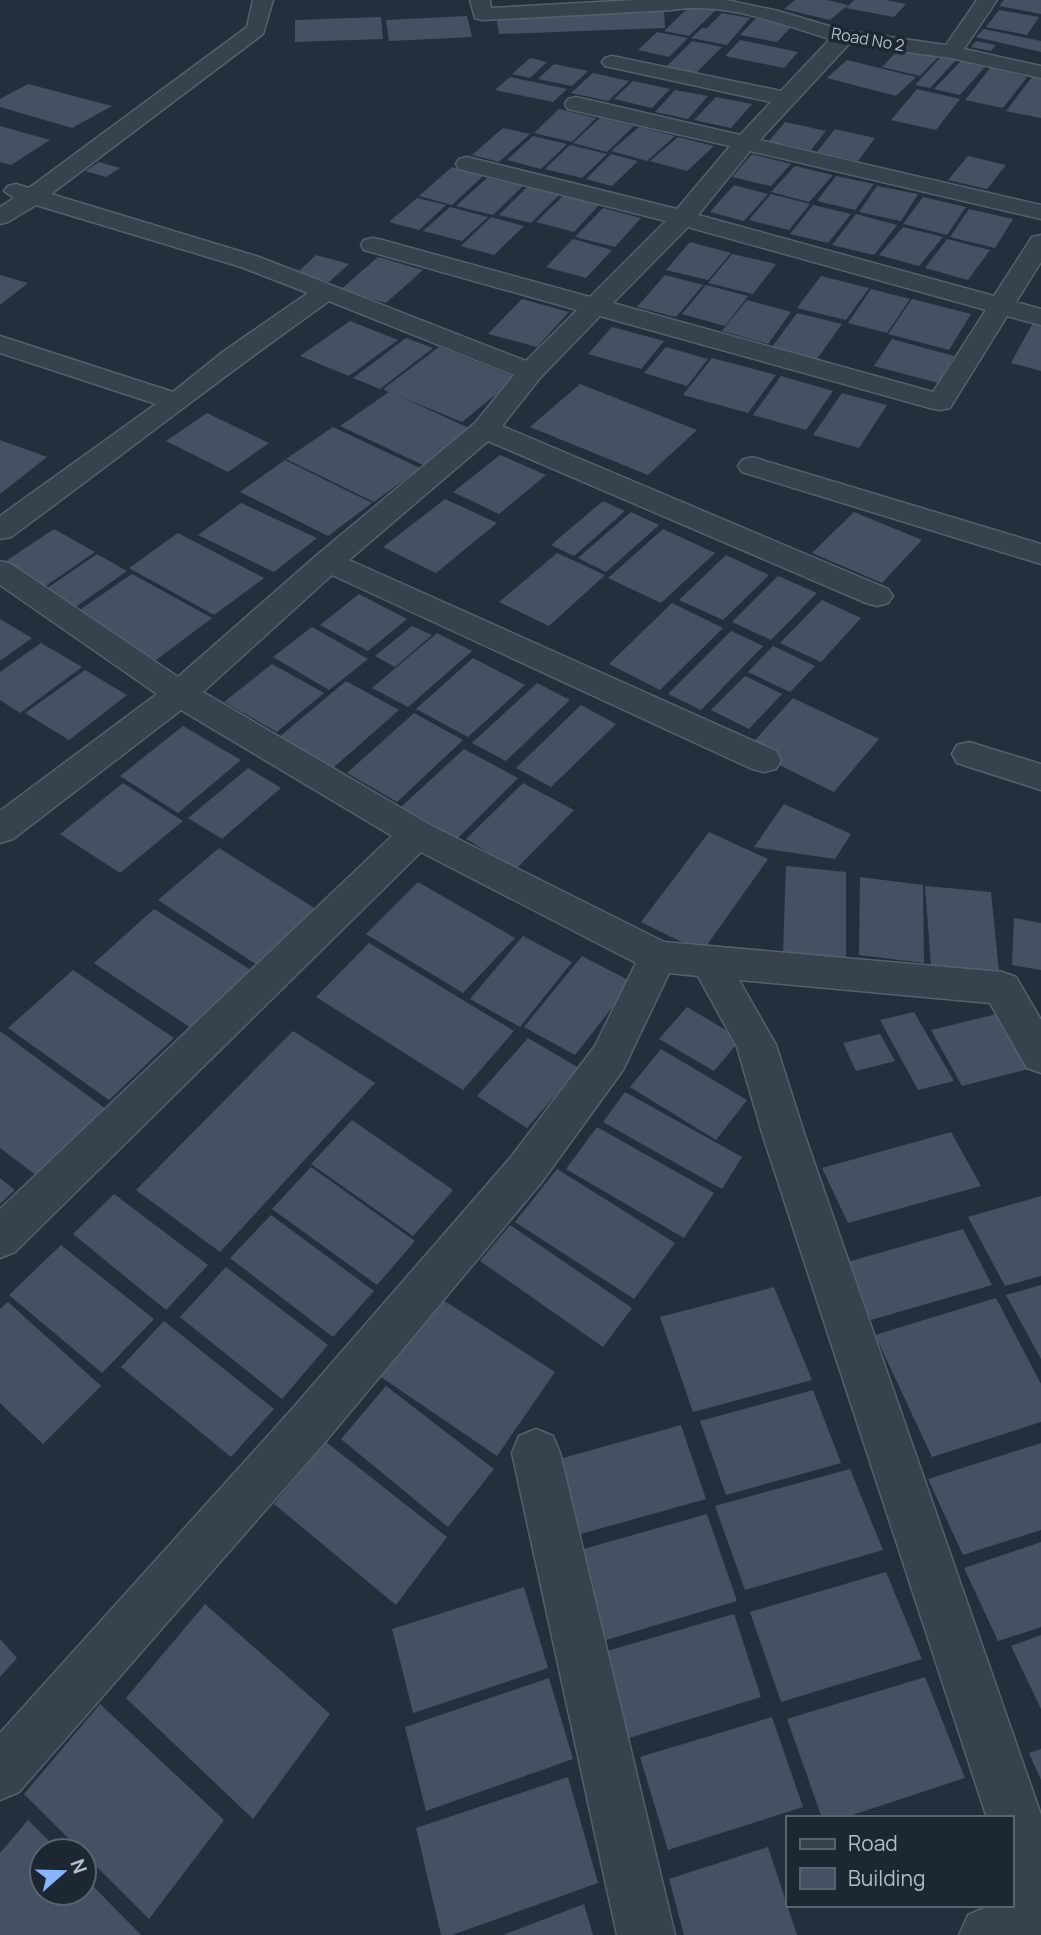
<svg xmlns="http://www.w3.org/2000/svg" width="1041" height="1935" font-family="Manrope,sans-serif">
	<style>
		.building { fill: #455162 }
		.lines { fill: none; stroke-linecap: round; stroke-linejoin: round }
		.minor-casing { stroke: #565f6c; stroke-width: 3 }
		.minor { fill: #38414e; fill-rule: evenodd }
		.labels { text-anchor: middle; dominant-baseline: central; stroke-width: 7; stroke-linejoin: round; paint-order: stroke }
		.far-street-label { font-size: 16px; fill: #b4bcc9; stroke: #1d2633 }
	</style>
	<rect width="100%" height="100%" fill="#242f3e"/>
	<g class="building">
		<path d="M795,0H827L848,5L830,20L784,9Z"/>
		<path d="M854,0H886L906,4L894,17L846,8Z"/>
		<path d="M1004,0H1041V14L999,6Z"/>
		<path d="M691,5L716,10L689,36L664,31Z"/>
		<path d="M664,10L665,28L499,34L496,16Z"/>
		<path d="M999,10L1039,17L1027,35L986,27Z"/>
		<path d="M722,13L750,18L727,45L691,38L702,28H707Z"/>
		<path d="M467,16L472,37L389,41L386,20Z"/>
		<path d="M381,17L383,39L295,42V20Z"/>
		<path d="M756,18L793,25L777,42L740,35Z"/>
		<path d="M984,29L1041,41V52L976,37Z"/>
		<path d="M657,32L688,38L669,57L638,50Z"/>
		<path d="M740,40L798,52L784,68L725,56Z"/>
		<path d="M692,41L722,47L696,73L666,67Z"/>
		<path d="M976,41L996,45L991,51L971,47Z"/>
		<path d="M900,48L938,57L920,76L882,67Z"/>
		<path d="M941,57L956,60L930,88L915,85Z"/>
		<path d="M530,58L547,62L530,78L512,74Z"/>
		<path d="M847,60L916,77L896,96L827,78Z"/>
		<path d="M961,61L985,67L960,95L934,89Z"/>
		<path d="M554,64L588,71L572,86L538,79Z"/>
		<path d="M990,68L1027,77L1003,108L965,100Z"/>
		<path d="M593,73L629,81L608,101L571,93Z"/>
		<path d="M510,77L567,89L553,102L495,90Z"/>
		<path d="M1032,77L1041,79V118L1006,111Z"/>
		<path d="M633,81L670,89L652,108L614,99Z"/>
		<path d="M28,84L112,106L72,128L0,107V99Z"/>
		<path d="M917,89L960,99L936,130L891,120Z"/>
		<path d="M675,90L708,96L688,119L655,112Z"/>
		<path d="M716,97L752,104L731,128L694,120Z"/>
		<path d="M559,109L596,118L572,142L534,133Z"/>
		<path d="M600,118L634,126L607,152L573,143Z"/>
		<path d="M785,122L826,131L811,150L769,141Z"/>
		<path d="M0,126L50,140L11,165L0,162Z"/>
		<path d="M639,127L675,136L647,161L611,151Z"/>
		<path d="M503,128L530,134L499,162L472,155Z"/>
		<path d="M835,129L875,138L858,161L817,152Z"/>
		<path d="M533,136L567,144L541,169L507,160Z"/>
		<path d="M678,137L714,146L687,171L650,161Z"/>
		<path d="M570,145L607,154L582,178L545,169Z"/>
		<path d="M611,154L638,161L612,186L586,179Z"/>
		<path d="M752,154L791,164L771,186L732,177Z"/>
		<path d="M968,156L1006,165L987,189L948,180Z"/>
		<path d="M99,162L120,168L106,177L85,171Z"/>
		<path d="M795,166L833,175L809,202L771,192Z"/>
		<path d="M452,167L484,175L452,205L419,196Z"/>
		<path d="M836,176L874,184L855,210L817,201Z"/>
		<path d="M487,178L523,186L493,215L456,206Z"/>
		<path d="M734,185L768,194L744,221L710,212Z"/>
		<path d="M528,186L560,194L531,223L499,215Z"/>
		<path d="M877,186L918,194L901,221L859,212Z"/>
		<path d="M771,194L810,204L789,230L749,220Z"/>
		<path d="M563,196L599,205L574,232L536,222Z"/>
		<path d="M923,197L966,207L947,235L903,224Z"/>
		<path d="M417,198L446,205L419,230L389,222Z"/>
		<path d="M813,205L851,214L828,243L790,234Z"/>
		<path d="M450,207L488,217L462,241L423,231Z"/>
		<path d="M603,208L641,218L615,247L575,237Z"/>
		<path d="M969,209L1013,219L995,248L950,237Z"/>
		<path d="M856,214L897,225L874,255L832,245Z"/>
		<path d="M491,217L524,226L494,255L461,246Z"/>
		<path d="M903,227L943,237L919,266L879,255Z"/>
		<path d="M573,239L612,250L586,278L546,267Z"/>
		<path d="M947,239L990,250L968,280L925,268Z"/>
		<path d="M690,242L731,253L708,280L666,270Z"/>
		<path d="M732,254L776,264L753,294L708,283Z"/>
		<path d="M316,255L349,264L329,282L296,274Z"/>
		<path d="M378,257L423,270L386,303L340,290Z"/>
		<path d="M0,275L28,283L0,305Z"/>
		<path d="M665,275L703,285L676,317L637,307Z"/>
		<path d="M821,276L869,288L846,320L797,308Z"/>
		<path d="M706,285L748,296L725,326L682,314Z"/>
		<path d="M871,289L910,299L887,333L848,323Z"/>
		<path d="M522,299L569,312L537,347L488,334Z"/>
		<path d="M912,299L971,314L949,350L888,334Z"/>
		<path d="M747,300L791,312L768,344L722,331Z"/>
		<path d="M797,313L842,324L817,359L772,347Z"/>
		<path d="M350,321L398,340L349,376L300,356Z"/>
		<path d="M1034,321L1041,322V371L1011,363Z"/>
		<path d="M612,327L664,341L641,369L588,354Z"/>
		<path d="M406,338L433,348L380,389L353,378Z"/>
		<path d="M892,339L954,356L938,383L874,366Z"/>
		<path d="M439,347L516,378L462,422L399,396L471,429L423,465L340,426L389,392L383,389Z"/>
		<path d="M666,347L708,359L687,386L644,373Z"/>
		<path d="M712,358L776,375L748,413L683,395Z"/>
		<path d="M781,376L833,391L806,430L753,415Z"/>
		<path d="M580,384L697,430L648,475L530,427Z"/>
		<path d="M842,393L887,405L859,448L813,435Z"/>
		<path d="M207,413L269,443L228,472L166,441Z"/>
		<path d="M333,427L420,468L374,502L286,459Z"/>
		<path d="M0,440L47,457L0,494Z"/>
		<path d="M500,455L546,475L499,514L453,492Z"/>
		<path d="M285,460L372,503L328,536L240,492Z"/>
		<path d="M445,499L497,523L436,573L383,547Z"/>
		<path d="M603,501L625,511L574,556L551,545Z"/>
		<path d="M241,503L317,538L274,572L198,535Z"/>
		<path d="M631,512L659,525L606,572L578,558Z"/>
		<path d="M854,512L922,540L882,583L812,553Z"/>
		<path d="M54,529L95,552L40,590L0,565Z"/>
		<path d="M663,529L715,553L661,603L608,578Z"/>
		<path d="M178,533L264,578L214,615L129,568Z"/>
		<path d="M557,553L605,575L549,626L499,602Z"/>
		<path d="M97,554L127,571L70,611L40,593Z"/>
		<path d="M726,555L769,575L723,620L679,600Z"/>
		<path d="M132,574L212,618L156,660L75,613Z"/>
		<path d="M778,576L817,593L771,640L732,622Z"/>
		<path d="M359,594L407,619L368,651L320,625Z"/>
		<path d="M822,600L861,618L821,662L780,643Z"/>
		<path d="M672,603L723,628L660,690L609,664Z"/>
		<path d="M0,619L32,638L0,661Z"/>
		<path d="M412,626L432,635L395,667L375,656Z"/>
		<path d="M312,627L368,659L329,690L273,657Z"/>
		<path d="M731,631L763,646L701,710L668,694Z"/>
		<path d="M437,633L472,651L408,707L372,688Z"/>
		<path d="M41,643L82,667L20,713L0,700V672Z"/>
		<path d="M773,646L815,666L790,692L748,672Z"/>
		<path d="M473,658L525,685L468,737L416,709Z"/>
		<path d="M272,664L324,693L277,732L224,702Z"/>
		<path d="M85,670L127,695L69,740L25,713Z"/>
		<path d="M745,676L782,694L749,729L711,710Z"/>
		<path d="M346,681L399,710L333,768L279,737Z"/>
		<path d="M537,683L570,700L506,761L472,743Z"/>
		<path d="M793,698L879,739L834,792L747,749Z"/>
		<path d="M581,705L616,724L551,787L516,768Z"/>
		<path d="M414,713L463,740L397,802L347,773Z"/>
		<path d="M183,726L241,760L178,813L120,776Z"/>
		<path d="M464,749L518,778L457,839L401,807Z"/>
		<path d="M248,768L281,788L222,839L188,818Z"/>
		<path d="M123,783L183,821L120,873L60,834Z"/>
		<path d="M523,783L574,810L516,869L466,839Z"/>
		<path d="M784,804L851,834L835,859L754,847Z"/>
		<path d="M709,832L768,859L702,952L641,922Z"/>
		<path d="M219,848L316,909L257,965L158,900Z"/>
		<path d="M786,866L846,872V961L783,954Z"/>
		<path d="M860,877L923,885L924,963L859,955Z"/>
		<path d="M418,882L515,938L463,993L366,934Z"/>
		<path d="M925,886L991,892L999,972L931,965Z"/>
		<path d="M154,909L257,974L197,1032L94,963Z"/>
		<path d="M1014,918L1041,923V970L1012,965Z"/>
		<path d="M523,936L572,962L520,1027L470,999Z"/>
		<path d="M369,943L514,1031L463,1090L316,997Z"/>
		<path d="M582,956L632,982L575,1055L524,1027Z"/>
		<path d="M73,970L174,1038L109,1100L8,1028Z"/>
		<path d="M687,1007L741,1039L714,1071L659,1039Z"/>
		<path d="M914,1012L954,1081L918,1090L880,1020Z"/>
		<path d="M1005,1012L1037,1067L962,1086L931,1030Z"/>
		<path d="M0,1031L106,1109L36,1175L0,1148Z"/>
		<path d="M293,1031L375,1083L220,1252L136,1190Z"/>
		<path d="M880,1034L895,1061L856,1071L843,1043Z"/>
		<path d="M528,1038L579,1068L527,1128L477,1096Z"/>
		<path d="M661,1049L747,1100L716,1140L630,1087Z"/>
		<path d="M625,1092L742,1157L722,1189L603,1122Z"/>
		<path d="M352,1120L453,1190L413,1236L311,1164Z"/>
		<path d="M597,1127L714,1193L684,1238L566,1169Z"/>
		<path d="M951,1132L981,1186L848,1223L822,1168Z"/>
		<path d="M311,1167L415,1241L377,1285L272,1209Z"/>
		<path d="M557,1169L675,1243L634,1299L515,1222Z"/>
		<path d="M0,1178L15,1190L0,1204Z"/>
		<path d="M114,1194L208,1265L166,1310L73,1234Z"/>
		<path d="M1041,1196V1276L1005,1286L968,1217Z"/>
		<path d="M271,1215L374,1291L333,1337L230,1258Z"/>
		<path d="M510,1225L632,1308L603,1347L480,1261Z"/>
		<path d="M963,1229L992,1285L871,1320L844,1263Z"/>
		<path d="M61,1245L154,1319L102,1373L9,1295Z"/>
		<path d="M226,1267L328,1345L282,1399L180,1317Z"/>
		<path d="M1041,1285V1359L1006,1295Z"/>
		<path d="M774,1287L812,1380L693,1412L660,1317Z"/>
		<path d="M437,1296L555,1372L497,1456L378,1375Z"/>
		<path d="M996,1298L1041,1384V1422L932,1457L875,1335Z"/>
		<path d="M8,1302L101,1386L43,1444L0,1403V1309Z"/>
		<path d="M164,1321L274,1409L231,1457L121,1367Z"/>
		<path d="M386,1386L494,1469L448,1527L341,1439Z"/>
		<path d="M813,1390L841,1463L726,1495L700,1421Z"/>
		<path d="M681,1425L706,1499L577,1535L556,1460Z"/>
		<path d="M326,1442L447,1537L396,1605L274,1504Z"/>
		<path d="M1041,1443V1530L963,1555L928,1479Z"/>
		<path d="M850,1469L883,1550L745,1590L715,1506Z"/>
		<path d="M707,1514L737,1601L606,1640L580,1550Z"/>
		<path d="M1041,1542V1627L998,1641L964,1568Z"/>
		<path d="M886,1572L922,1659L781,1702L750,1612Z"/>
		<path d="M524,1587L548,1668L413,1713L392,1629Z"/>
		<path d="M205,1604L330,1714L253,1819L126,1698Z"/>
		<path d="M734,1614L761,1697L629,1738L604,1652Z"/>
		<path d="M1041,1635V1709L1011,1646Z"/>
		<path d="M0,1639L17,1658L0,1677Z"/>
		<path d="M925,1677L965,1778L843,1818H822L787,1719Z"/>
		<path d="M549,1678L573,1759L426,1811L405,1727Z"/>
		<path d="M100,1704L224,1820L149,1919L24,1794Z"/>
		<path d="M772,1717L803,1807L668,1850L640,1757Z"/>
		<path d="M1041,1749V1780L1029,1753Z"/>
		<path d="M568,1777L598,1883L452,1935H441L416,1828Z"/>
		<path d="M28,1820L59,1851H42V1893H84V1877L141,1935H0V1853Z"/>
		<path d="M768,1847L797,1935H684L669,1879Z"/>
		<path d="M584,1904L593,1935H503Z"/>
	</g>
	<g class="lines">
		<g class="minor-casing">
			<g id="minor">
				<path d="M253,0H273L263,34L51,194L259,257L526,361L577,310L364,250L361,245L364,240L373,238L382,240L590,297L666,221L459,169L456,164L459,159L467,157L677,209L730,146L568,109L565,104L568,99L576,97L740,135L771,102L605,66L602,62L605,58L612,56L781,91L830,39C780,24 724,1 672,10L482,20L475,18L470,0H490L491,8L635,0H726L778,11L846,31L946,45L977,0H997L964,49L1041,66V78L951,58L849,44L760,140L1041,205V219L750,151L698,215L994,296L1032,237L1041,235V262L1016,302L1041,309V325L1007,316L950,408L940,410L930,408L600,316L540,378L502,426L888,589L893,596L888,603L877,606L866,603L488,441L349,560L776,751L781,760L776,769L764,772L752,769L332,575L203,692L430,825L664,942L1002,972L1016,977L1041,1020V1073L1027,1068L990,1003L739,980L776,1045L805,1136L1041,1815V1935H959L968,1915L991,1905H1011V1818H987L763,1136L737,1047L698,976L669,973L623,1070L541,1183L326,1441L19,1792L0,1800V1733L292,1409L511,1157L595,1046L636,963L421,852L15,1252L0,1258V1209L392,836L181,710L13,839L0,843V811L157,694L0,585V561L11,564L178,677L317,555L475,423L514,375L329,301C222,377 117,459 11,537L0,539V516L156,404L0,353V336L173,392L224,351L308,293L241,267L36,205L8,222L0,224V207L14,198L4,191L8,186L16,184L29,188L247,27ZM688,227L986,310L933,392L613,303Z"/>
				<path d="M752,457L1041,544V564L742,472L738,466L742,460Z"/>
				<path d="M969,742L1041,764V790L957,763L952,754L957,745Z"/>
				<path d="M536,1429L553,1436L560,1453L675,1935H617L512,1453L519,1436Z"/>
			</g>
		</g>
		<use href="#minor" class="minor"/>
	</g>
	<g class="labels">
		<g class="far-street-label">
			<text transform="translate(868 39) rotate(10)">Road No 2</text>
		</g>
	</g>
	<rect x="786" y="1816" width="228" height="91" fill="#1d2633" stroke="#59626f" stroke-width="2"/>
	<rect x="800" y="1839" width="35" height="10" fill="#38414e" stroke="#59626f" stroke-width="2"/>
	<text x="848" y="1851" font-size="21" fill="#b4bcc9">Road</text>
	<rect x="800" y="1868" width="35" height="21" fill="#455162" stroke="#59626f" stroke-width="2"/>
	<text x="848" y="1886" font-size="21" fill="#b4bcc9">Building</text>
	<g transform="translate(63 1872) rotate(70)"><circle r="33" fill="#1d2633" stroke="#59626f" stroke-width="2"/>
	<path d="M0-5L12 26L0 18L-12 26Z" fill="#8ab4f8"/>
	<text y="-10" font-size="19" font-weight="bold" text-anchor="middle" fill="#b4bcc9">N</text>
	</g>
</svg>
